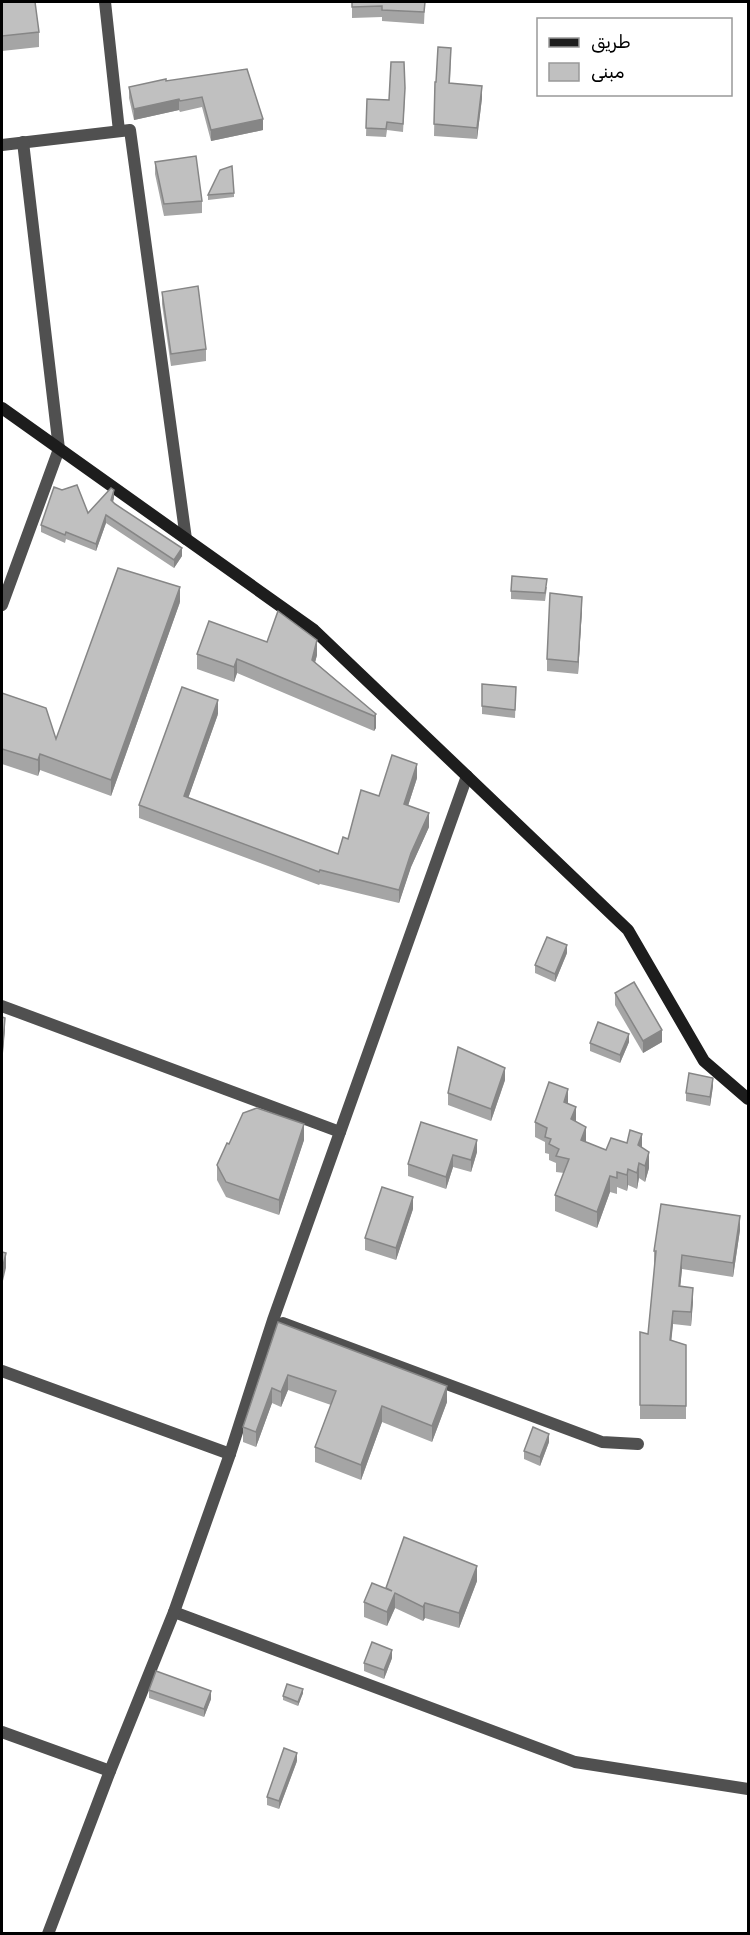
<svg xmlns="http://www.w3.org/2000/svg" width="750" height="1935" font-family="Rubik,'Noto Naskh Arabic',sans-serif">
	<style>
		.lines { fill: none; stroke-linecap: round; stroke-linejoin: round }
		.street { stroke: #505050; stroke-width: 12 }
		.secondary { stroke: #1d1d1d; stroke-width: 12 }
		.wall { fill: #a5a5a5 }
		.shaded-wall { fill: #868686 }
		.building { fill: #c0c0c0; stroke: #868686; stroke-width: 1.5 }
	</style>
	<rect width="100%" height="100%" fill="#fff"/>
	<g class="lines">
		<g class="street">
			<path d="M105,2L119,131"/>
			<path d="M2,145L130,130L186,539"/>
			<path d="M2,605L59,449L23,142"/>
			<path d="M2,1006L340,1132"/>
			<path d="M283,1323L602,1442L638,1444"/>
			<path d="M2,1371L230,1454"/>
			<path d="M174,1612L575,1762L748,1789"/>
			<path d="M2,1732L110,1771"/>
			<path d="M48,1934L110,1771L174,1612L230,1454L273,1320L467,776"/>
		</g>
		<path class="secondary" d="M2,408L314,630L628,930L704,1061L748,1099"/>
	</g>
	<g class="wall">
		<path d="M2,2L39,32V47L2,51Z"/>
		<path d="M352,2H425L424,24L382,21V17L352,18Z"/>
		<path d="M451,59L450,83L482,98L477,139L434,136L435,82H436Z"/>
		<path d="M247,69L263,130L211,141L202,107L180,112L179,110L134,120L129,98V87Z"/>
		<path d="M405,96L403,132L387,130L386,137L366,136L367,99L389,100Z"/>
		<path d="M155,162L202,201V213L164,216L155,174Z"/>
		<path d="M234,193V197L208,200V195Z"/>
		<path d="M162,292L206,349V361L171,366L162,304Z"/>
		<path d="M114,498L113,502L182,556L174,568L106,523L96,551L66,539L65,543L41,532V525L88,513Z"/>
		<path d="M547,587L545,601L511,599V591Z"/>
		<path d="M180,602L111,796L40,770L38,776L2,764V693L56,739Z"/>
		<path d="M582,609L578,674L547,671V659Z"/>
		<path d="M267,642L317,655L315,662L376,714V728L374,731L237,673L234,682L197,669V654Z"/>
		<path d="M482,684L516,687L515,718L482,714Z"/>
		<path d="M218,714L188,798L338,854L379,796L417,778L408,806L429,827L411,867L399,903L320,884L319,885L139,818V805Z"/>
		<path d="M567,953L555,982L535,973V965Z"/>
		<path d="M615,993L662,1042L643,1053L615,1005Z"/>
		<path d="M629,1042L620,1063L590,1051V1043Z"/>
		<path d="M505,1080L491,1121L448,1105V1093Z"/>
		<path d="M713,1086L710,1106L686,1101V1093Z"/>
		<path d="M568,1104L586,1142L606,1150L642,1148L649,1168L645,1182L639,1178L637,1189L628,1185L627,1191L617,1187V1194L610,1192L597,1228L555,1211V1195L564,1173L556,1172V1163L549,1160V1154L545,1153V1142L535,1137V1122Z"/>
		<path d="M421,1122L477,1152L471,1172L453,1167L446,1189L408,1176V1164Z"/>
		<path d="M304,1140L279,1215L226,1197L217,1180V1165L229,1144Z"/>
		<path d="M413,1209L396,1260L365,1250V1238Z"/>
		<path d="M740,1230L733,1277L682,1269L680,1287L693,1301L691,1326L673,1324L671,1340L686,1345V1419H640V1332L648,1334L655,1264H654V1251Z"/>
		<path d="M278,1322L447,1402L432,1442L382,1422L361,1480L315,1462V1447L331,1405L288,1390L281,1407L272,1403L256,1447L243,1442V1427Z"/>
		<path d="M549,1442L540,1466L524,1459V1451Z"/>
		<path d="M477,1581L459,1628L425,1618L423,1621L395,1608L387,1626L364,1617V1602L386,1588Z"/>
		<path d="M392,1658L384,1679L364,1671V1663Z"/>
		<path d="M149,1690L211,1699L204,1717L149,1698Z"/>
		<path d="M303,1693L298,1706L283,1700V1696Z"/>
		<path d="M297,1761L279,1809L267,1805V1797Z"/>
	</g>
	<g class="shaded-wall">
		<path d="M482,86V98L477,139V128Z"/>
		<path d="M179,99V110L134,120V109Z"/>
		<path d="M263,119V130L211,141V130Z"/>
		<path d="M114,490V498L111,507V500Z"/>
		<path d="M106,515V523L96,551V544Z"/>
		<path d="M182,548V556L174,568V560Z"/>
		<path d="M180,587V602L111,796V780Z"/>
		<path d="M582,597V609L578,674V662Z"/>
		<path d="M317,640V655L312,674V660Z"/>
		<path d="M237,659V673L234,682V667Z"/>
		<path d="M218,700V714L184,810V796Z"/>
		<path d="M376,714V728L374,731V716Z"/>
		<path d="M40,754V770L38,776V760Z"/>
		<path d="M417,764V778L404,818V804Z"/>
		<path d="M429,813V827L411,867L399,903V890L411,853Z"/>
		<path d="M567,945V953L555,982V974Z"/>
		<path d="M5,1018V1030L2,1065V1053Z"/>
		<path d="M662,1030V1042L643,1053V1041Z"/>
		<path d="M629,1034V1042L620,1063V1055Z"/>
		<path d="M505,1068V1080L491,1121V1109Z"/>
		<path d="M713,1078V1086L710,1106V1097Z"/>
		<path d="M568,1089V1104L564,1102Z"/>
		<path d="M576,1107V1123L571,1119Z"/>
		<path d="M304,1124V1140L279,1215V1200Z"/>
		<path d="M586,1127V1142L581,1140Z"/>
		<path d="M642,1134V1150L638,1145Z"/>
		<path d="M477,1140V1152L471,1172V1160Z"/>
		<path d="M649,1152V1168L645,1182V1166Z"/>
		<path d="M453,1155V1167L446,1189V1177Z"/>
		<path d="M639,1163V1178L637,1189V1173Z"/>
		<path d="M628,1169V1185L627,1191V1175Z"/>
		<path d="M610,1176V1192L597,1228V1212Z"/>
		<path d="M413,1197V1209L396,1260V1248Z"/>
		<path d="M740,1216V1230L733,1277V1263Z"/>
		<path d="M6,1253V1268L2,1285V1270Z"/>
		<path d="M682,1255V1269L679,1300V1286Z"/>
		<path d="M693,1288V1301L691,1326V1312Z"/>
		<path d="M673,1311V1324L670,1354V1340Z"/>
		<path d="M288,1375V1390L281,1407V1392Z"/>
		<path d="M447,1386V1402L432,1442V1426Z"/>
		<path d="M272,1388V1403L256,1447V1432Z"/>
		<path d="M382,1406V1422L361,1480V1465Z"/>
		<path d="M549,1434V1442L540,1466V1457Z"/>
		<path d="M477,1566V1581L459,1628V1613Z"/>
		<path d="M395,1593V1608L387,1626V1612Z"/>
		<path d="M425,1603V1618L423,1621V1607Z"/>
		<path d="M392,1650V1658L384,1679V1670Z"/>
		<path d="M303,1689V1693L298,1706V1702Z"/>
		<path d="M211,1691V1699L204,1717V1709Z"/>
		<path d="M297,1753V1761L279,1809V1801Z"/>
	</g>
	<g class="building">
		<path d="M2,2H35L39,32L2,36Z"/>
		<path d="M352,2H425L424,12L382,10V6L352,7Z"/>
		<path d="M438,47L451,48L449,83L482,86L477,128L434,124L435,82H436Z"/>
		<path d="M391,62H404L405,88L403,124L387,122L386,129L366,128L367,99L389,100Z"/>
		<path d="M247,69L263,119L211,130L202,97L180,101L179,99L134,109L129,87L166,79V81Z"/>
		<path d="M196,156L202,201L164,204L155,162Z"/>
		<path d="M232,166L234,193L208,195L220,170Z"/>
		<path d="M198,286L206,349L171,354L162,292Z"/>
		<path d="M77,485L88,513L111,488L114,490L111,500L115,504L182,548L174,560L106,515L96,544L66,532L65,535L41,525L54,487L62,490Z"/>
		<path d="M118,568L180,587L111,780L40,754L38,760L2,749V693L46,708L56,739Z"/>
		<path d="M512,576L547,579L545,593L511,591Z"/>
		<path d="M550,593L582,597L578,662L547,659Z"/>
		<path d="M278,611L317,640L312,660L376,714L374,716L237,659L234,667L197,654L209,621L267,642Z"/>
		<path d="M482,684L516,687L515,710L482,706Z"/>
		<path d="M182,687L218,700L184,796L338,854L343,837L348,839L361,790L379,796L392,755L417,764L404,804L429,813L411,853L399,890L320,870L319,872L139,805Z"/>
		<path d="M547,937L567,945L555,974L535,965Z"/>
		<path d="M634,982L662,1030L643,1041L615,993Z"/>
		<path d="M2,1017L5,1018L2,1053Z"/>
		<path d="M598,1022L629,1034L620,1055L590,1043Z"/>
		<path d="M458,1047L505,1068L491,1109L448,1093Z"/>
		<path d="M689,1073L713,1078L710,1097L686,1093Z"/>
		<path d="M549,1082L568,1089L564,1102L576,1107L571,1119L586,1127L581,1140L606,1150L611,1138L627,1143L630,1130L642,1134L638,1145L649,1152L645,1166L639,1163L637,1173L628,1169L627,1175L617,1172V1178L610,1176L597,1212L555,1195L569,1159L556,1156L559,1149L549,1144L551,1139L545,1137L547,1128L535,1122Z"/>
		<path d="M257,1108L304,1124L279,1200L226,1182L217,1165L227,1143L229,1144L243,1113Z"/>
		<path d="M421,1122L477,1140L471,1160L453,1155L446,1177L408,1164Z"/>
		<path d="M382,1187L413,1197L396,1248L365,1238Z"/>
		<path d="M661,1204L740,1216L733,1263L682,1255L679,1286L693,1288L691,1312L673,1311L670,1340L686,1345V1406L640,1405V1332L648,1334L656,1251H654Z"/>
		<path d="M2,1252L6,1253L2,1270Z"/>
		<path d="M278,1322L447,1386L432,1426L382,1406L361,1465L315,1447L336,1391L288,1375L281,1392L272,1388L256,1432L243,1427Z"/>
		<path d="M533,1427L549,1434L540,1457L524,1451Z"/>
		<path d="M404,1537L477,1566L459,1613L425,1603L423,1607L395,1593L387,1612L364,1602L372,1583L392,1591L386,1588Z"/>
		<path d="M372,1642L392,1650L384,1670L364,1663Z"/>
		<path d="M156,1671L211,1691L204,1709L149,1690Z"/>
		<path d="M287,1684L303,1689L298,1702L283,1696Z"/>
		<path d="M284,1748L297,1753L279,1801L267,1797Z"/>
	</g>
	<rect width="750" height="1935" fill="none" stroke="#000000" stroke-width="6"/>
	<rect x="537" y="18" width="195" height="78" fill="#ffffff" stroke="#999999" stroke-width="1.5"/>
	<rect x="549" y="38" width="30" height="9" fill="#1d1d1d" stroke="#999999" stroke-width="1.5"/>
	<text x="591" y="48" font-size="18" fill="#000000">طريق</text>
	<rect x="549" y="63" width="30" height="18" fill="#c0c0c0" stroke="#999999" stroke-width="1.5"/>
	<text x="591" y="78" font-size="18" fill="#000000">مبنى</text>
</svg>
